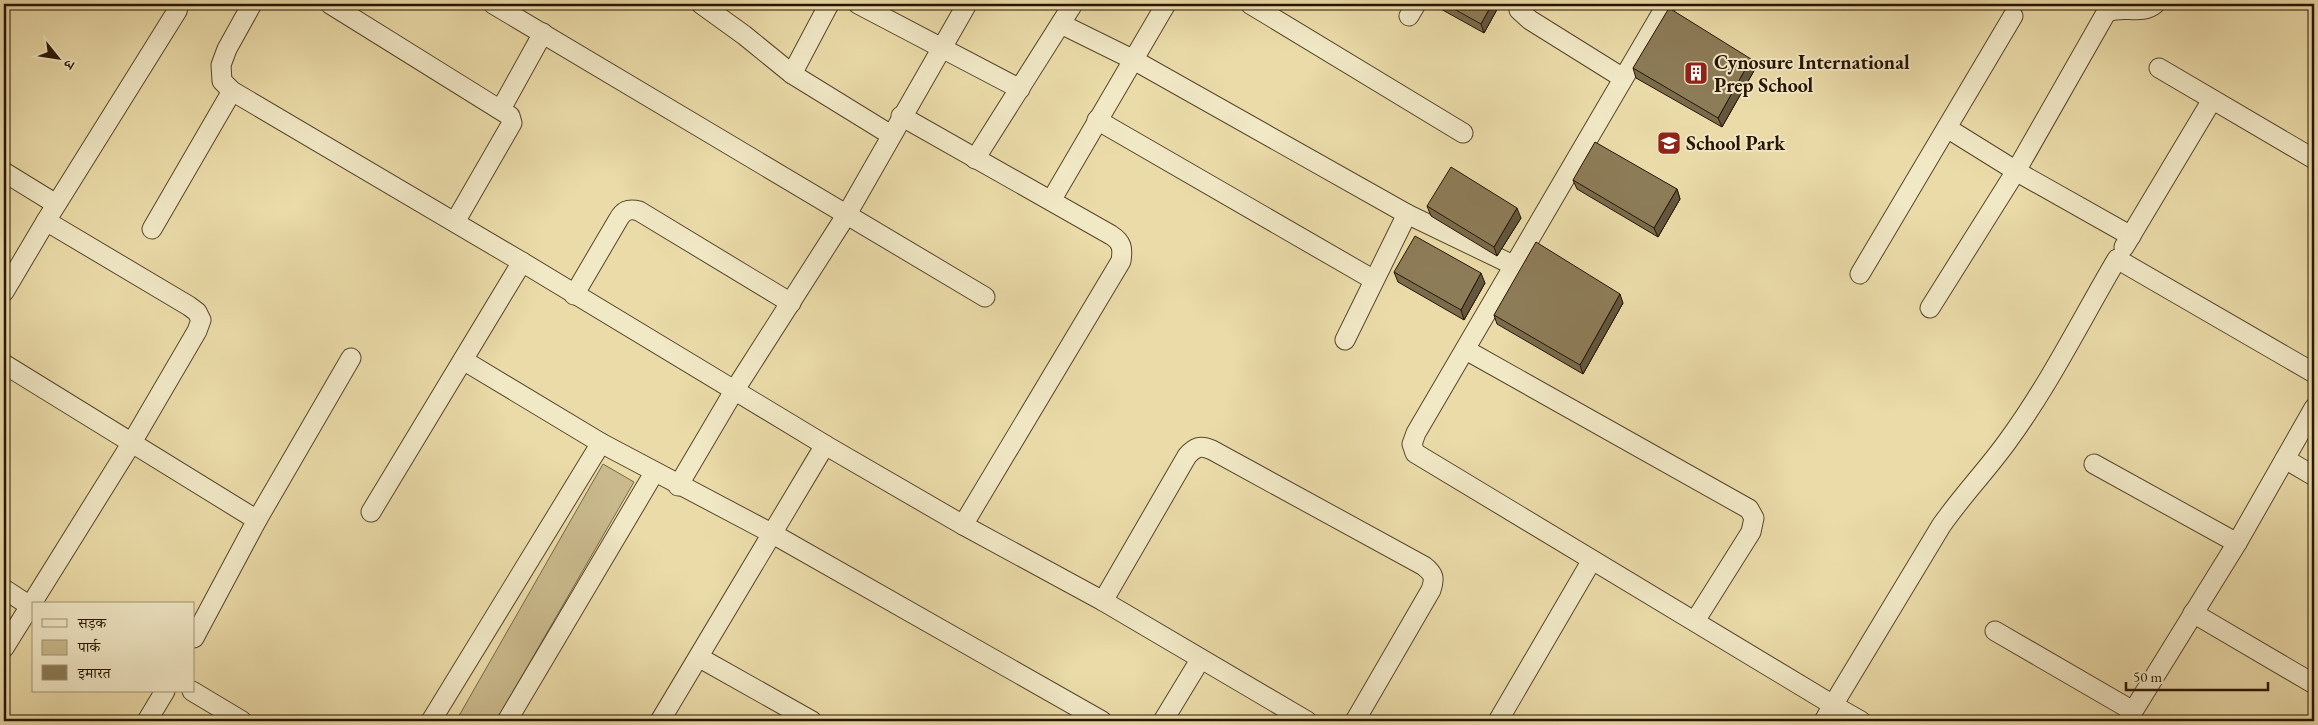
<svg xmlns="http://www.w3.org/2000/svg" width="2318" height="725" font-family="'EB Garamond','Noto Serif Devanagari',serif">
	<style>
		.green { fill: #c9b98c; stroke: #786746 }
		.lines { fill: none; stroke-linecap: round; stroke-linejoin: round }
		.minor-casing { stroke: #58462b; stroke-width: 21 }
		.minor { stroke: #f1e8c6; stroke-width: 19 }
		.wall { fill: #796b4c; stroke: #281501 }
		.shaded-wall { fill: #63573e; stroke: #281501 }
		.building { fill: #8d7c58; stroke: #281501 }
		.labels { text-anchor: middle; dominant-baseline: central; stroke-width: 4; stroke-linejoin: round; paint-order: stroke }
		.poi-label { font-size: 20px; font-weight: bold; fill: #281501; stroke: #f1e8c6; text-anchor: start }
	</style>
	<rect width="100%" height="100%" fill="#eadba8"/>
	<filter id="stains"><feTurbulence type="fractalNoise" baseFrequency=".004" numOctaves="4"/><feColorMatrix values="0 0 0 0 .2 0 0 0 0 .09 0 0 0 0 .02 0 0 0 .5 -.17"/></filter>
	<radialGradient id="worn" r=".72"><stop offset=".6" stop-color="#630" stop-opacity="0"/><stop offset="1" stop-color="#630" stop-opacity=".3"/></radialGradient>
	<path class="green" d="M603,464L634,482L496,721H456Z"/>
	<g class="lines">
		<g class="minor-casing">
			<g id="minor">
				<path d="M252,4L227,49L221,65L222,81L232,91L522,262L825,445"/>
				<path d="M330,4L510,116L512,123L455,222"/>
				<path d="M493,4L985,297"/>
				<path d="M701,4L744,35L792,74"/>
				<path d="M829,4L792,74L891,135"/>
				<path d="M858,4L1020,89"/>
				<path d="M1250,4L1463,133"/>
				<path d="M1519,4V10L1530,20L1623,78"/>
				<path d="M1667,4L1416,433L1412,444L1415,453L1833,705L1824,721"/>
				<path d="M1409,16L1416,4"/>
				<path d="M1061,24L1132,59L1407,214L1345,340"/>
				<path d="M2159,68L2314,159"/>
				<path d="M501,109L543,33"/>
				<path d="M901,116L1111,235C1122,242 1123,248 1121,261L963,525"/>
				<path d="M1097,120L1374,280"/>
				<path d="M1947,128L2021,174L2131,236"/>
				<path d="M975,159L1073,4"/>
				<path d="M4,172L56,204"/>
				<path d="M1052,199L1166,4"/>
				<path d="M1407,214L1515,266"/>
				<path d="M46,221L177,11L179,4"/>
				<path d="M152,229L232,91"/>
				<path d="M2124,247L2212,100"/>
				<path d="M1860,274L2013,16"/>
				<path d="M4,292L46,221L189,306L197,312L201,320L197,331L131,444L4,648"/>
				<path d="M574,295L618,220C623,211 628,208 639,211L791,303"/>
				<path d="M1930,308L2016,171L2106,13C2122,4 2141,16 2155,4"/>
				<path d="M1466,350L1749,509L1754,518L1751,532L1695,621"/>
				<path d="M463,360L601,443L773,534L1102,721"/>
				<path d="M4,364L257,520L194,638"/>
				<path d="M2285,459L2314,476"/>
				<path d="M2094,464L2237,543"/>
				<path d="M678,486L734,391L847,214L967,4"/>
				<path d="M371,512L522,262"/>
				<path d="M257,520L351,358"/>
				<path d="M4,589L30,606"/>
				<path d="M1103,601L1187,456C1195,447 1200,445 1212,450L1424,566C1434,574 1435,578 1431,590L1355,721"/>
				<path d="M2193,613L2314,684"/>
				<path d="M1995,631L2133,711"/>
				<path d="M700,658L812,721"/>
				<path d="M192,691L242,721"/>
				<path d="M147,721L165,691"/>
				<path d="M431,721L601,443"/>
				<path d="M507,721L654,473"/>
				<path d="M660,721L825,445L963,525L1103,601L1307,721"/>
				<path d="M1163,721L1200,660"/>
				<path d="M1498,721L1592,560"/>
				<path d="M1861,721L1833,705L1941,526C1961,497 1986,471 2007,442C2049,385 2081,320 2117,259L2314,373"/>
				<path d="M2127,721L2237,543L2314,408"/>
			</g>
		</g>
		<use href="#minor" class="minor"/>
	</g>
	<g class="wall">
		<path d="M1438,4H1500L1484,33L1439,8Z"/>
		<path d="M1633,68L1755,69L1722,127L1636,78Z"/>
		<path d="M1573,180L1677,189L1680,199L1658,237L1577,189Z"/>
		<path d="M1427,206L1521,218L1497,256L1431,216Z"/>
		<path d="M1394,272L1485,283L1464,320L1398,282Z"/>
		<path d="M1623,303L1583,374L1497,324L1494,315Z"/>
	</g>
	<g class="shaded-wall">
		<path d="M1492,4H1500L1484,33L1481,24Z"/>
		<path d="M1751,59L1755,69L1722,127L1718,118Z"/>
		<path d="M1677,189L1680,199L1658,237L1654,228Z"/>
		<path d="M1517,208L1521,218L1497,256L1494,247Z"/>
		<path d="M1481,273L1485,283L1464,320L1461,310Z"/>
		<path d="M1620,294L1623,303L1583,374L1580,365Z"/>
	</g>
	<g class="building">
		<path d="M1445,4H1492L1481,24Z"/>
		<path d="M1669,8L1751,59L1718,118L1633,68Z"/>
		<path d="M1595,142L1677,189L1654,228L1573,180Z"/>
		<path d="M1451,167L1517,208L1494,247L1427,206Z"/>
		<path d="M1415,236L1481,273L1461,310L1394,272Z"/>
		<path d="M1536,242L1620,294L1580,365L1494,315Z"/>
	</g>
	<defs>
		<g id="building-square" transform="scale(1.25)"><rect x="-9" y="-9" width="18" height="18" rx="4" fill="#8f2418" stroke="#f1e8c6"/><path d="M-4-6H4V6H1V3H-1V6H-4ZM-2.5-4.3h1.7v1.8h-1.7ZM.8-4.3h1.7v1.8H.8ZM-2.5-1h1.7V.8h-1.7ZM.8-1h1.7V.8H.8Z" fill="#fff"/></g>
		<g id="school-square" transform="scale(1.25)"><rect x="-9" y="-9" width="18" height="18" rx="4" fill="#8f2418" stroke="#f1e8c6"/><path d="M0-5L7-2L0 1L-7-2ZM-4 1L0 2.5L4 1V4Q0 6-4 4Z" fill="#fff"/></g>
	</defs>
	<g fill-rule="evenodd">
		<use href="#building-square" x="1696" y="73"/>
		<use href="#school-square" x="1669" y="143"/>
	</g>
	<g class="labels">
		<g class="poi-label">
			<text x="1714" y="62">Cynosure International<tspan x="1714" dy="23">Prep School</tspan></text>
			<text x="1686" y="143">School Park</text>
		</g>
	</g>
	<rect width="2318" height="725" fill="none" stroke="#eadba8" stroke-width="20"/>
	<rect x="5" y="5" width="2308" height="715" fill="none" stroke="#281501" stroke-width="2.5"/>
	<rect x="10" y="10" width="2298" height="705" fill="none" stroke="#281501"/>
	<rect x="32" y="602" width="162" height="90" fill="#f1e8c6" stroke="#a19477"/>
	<rect x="42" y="619" width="25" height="8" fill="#f1e8c6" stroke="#a19477"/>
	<text x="78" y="628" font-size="15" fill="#281501">सड़क</text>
	<rect x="42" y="640" width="25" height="15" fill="#c9b98c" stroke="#a19477"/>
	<text x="78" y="652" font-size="15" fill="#281501">पार्क</text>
	<rect x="42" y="665" width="25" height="15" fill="#8d7c58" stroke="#a19477"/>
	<text x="78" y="678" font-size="15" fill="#281501">इमारत</text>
	<g transform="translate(58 58) rotate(120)" stroke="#f1e8c6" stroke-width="4" paint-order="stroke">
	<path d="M0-4L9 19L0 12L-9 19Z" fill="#281501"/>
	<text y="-8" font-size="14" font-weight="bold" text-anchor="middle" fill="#281501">उ</text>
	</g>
	<path d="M2126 682v8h142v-8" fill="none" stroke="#281501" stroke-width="2.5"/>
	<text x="2133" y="682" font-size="15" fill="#281501" stroke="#f1e8c6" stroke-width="4" paint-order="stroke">50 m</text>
	<rect width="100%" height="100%" filter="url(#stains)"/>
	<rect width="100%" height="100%" fill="url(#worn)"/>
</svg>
